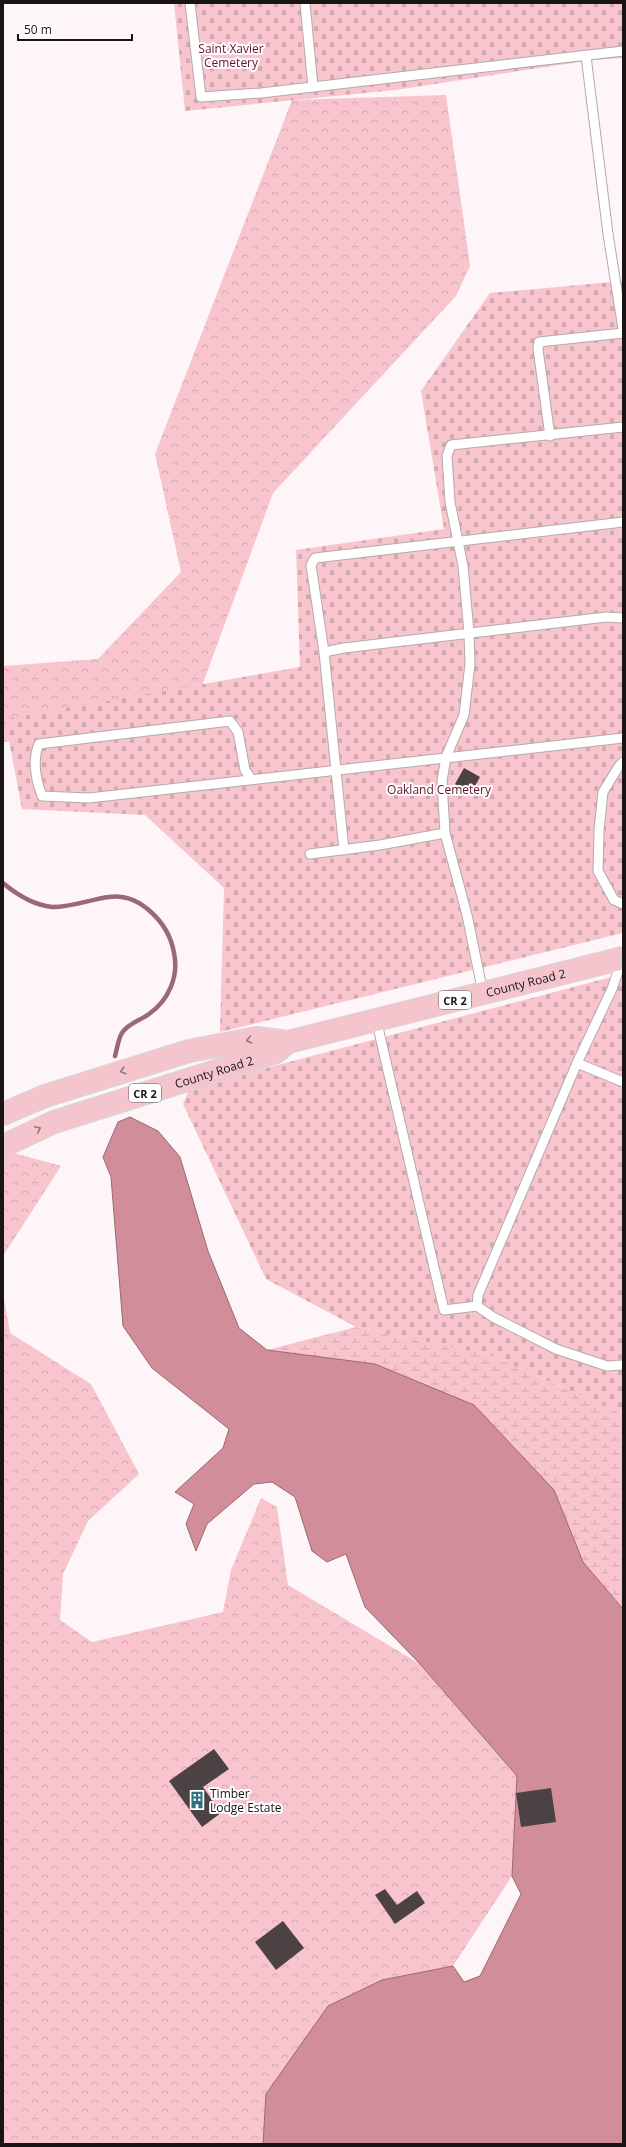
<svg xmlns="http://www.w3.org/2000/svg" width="626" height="2147" font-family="'Open Sans',sans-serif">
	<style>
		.forest { fill: url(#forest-crowns) }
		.wetland { fill: url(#wetland-marsh) }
		.cemetery { fill: url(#cemetery-stones) }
		.water { fill: #d28d9b; stroke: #9a6973 }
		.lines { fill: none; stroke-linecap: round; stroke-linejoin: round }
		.stream { stroke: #9a6973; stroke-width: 4.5 }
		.building { fill: #4c4244 }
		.lane-casing { stroke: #b5a9ab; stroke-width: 11 }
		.primary-casing { stroke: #d6d5d5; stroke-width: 24 }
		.lane { stroke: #fff; stroke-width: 9 }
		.primary { stroke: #f5c5ce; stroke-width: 22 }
		.oneway { stroke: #92767b }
		.labels { text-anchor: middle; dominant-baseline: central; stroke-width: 4; stroke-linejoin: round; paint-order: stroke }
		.shield { fill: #fff; stroke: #5e5b5b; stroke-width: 1 }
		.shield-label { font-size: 11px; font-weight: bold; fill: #191515 }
		.park-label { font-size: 12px; fill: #64122d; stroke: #fff }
		.street-label { font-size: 12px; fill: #191515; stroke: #fff }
		.poi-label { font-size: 12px; fill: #191515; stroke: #fff; text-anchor: start }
	</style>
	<defs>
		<pattern id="forest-crowns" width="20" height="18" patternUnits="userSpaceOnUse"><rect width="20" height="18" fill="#f8c4cd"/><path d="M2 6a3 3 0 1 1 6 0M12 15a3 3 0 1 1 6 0" fill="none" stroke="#d4a8af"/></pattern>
		<pattern id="wetland-marsh" width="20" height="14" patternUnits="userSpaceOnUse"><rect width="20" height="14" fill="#f8c4cd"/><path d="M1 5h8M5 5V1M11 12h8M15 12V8" fill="none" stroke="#d4a8af"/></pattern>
		<pattern id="cemetery-stones" width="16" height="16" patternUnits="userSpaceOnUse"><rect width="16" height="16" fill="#f8c4cd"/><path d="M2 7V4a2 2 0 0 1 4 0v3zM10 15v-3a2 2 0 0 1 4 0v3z" fill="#d4a8af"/></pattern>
	</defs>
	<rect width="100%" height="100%" fill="#fdf5f7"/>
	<g class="forest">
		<path d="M446,95L470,266L456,296L273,493L196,702L177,724L3,742V666L98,659L181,572L155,454L292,100Z"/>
		<path d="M14,1153L61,1166L3,1256V1159Z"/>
		<path d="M3,1293L10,1333L91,1384L139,1474L88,1521L63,1574L60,1620L92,1642L223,1612L231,1570L261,1498L277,1507L288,1585L420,1664L517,1776L512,1876L453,1966L382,1980L266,2094L263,2144H3Z"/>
	</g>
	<path class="wetland" d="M356,1327L490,1355L623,1414V1609L583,1562L554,1490L267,1350Z"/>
	<g class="cemetery">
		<path d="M174,3H623V58L592,60L395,90L185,111Z"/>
		<path d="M623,281V933L220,1032L224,888L145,815L22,809L5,719L300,667L296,550L444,529L421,391L490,293Z"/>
		<path d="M623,974V1414L490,1355L356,1327L266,1279L183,1104L190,1088Z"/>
	</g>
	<path class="water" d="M130,1117L158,1131L180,1157L208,1251L239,1328L267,1350L375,1364L474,1405L554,1490L583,1562L623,1609V2144H263L266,2094L328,2006L382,1980L453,1966L464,1982L480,1976L521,1894L512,1876L517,1776L420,1664L365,1607L346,1554L327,1562L312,1551L295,1497L272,1482L254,1484L207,1524L196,1551L186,1524L194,1504L175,1492L223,1448L229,1429L152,1368L123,1326L111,1177L103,1157L118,1122Z"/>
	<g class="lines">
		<path class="stream" d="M3,883C16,894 34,905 52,907C68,908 92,899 109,897C140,893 169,923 174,953C179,976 169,1000 149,1014C141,1020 127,1024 122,1033C118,1039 117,1050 115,1056"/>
	</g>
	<g class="building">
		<path d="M464,768L480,777L471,793L455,784Z"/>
		<path d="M214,1749L229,1769L203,1787L221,1813L202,1827L169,1781Z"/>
		<path d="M551,1788L556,1822L521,1827L516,1793Z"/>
		<path d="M385,1889L397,1905L417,1891L425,1903L395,1924L375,1895Z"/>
		<path d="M283,1921L304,1948L276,1970L255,1942Z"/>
	</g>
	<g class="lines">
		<g class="lane-casing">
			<g id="lane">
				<path d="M190,3L201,97L261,93L623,51"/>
				<path d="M305,3L313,87"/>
				<path d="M586,56L608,234L623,329"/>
				<path d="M550,436L538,349L539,342L623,333"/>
				<path d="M324,652L344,648L606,617L623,618"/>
				<path d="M623,762L619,766L603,792L599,830L598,871L614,900L623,904"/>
				<path d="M251,779L245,770L238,732L230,721L39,744C32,760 36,780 42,796L89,798L623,738"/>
				<path d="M344,850L324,652L311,565L315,558L623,522"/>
				<path d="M310,854L380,845L445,833"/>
				<path d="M483,993L467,915L445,833L442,781L446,757L464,715L470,664L469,633L463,566L450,502L447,456L451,445L623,427"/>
				<path d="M376,1019L444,1310L477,1306L493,1317L556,1349L607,1366L623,1365"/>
				<path d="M577,1063L623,1082"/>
				<path d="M477,1306L478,1295L577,1063L612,989L622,959"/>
			</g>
		</g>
		<g class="primary-casing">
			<g id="primary">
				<path id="s1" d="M3,1114L45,1096L189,1051L257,1038L288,1042L623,958"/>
				<path id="s2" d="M3,1146L54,1122L276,1052L288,1042"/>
			</g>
		</g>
		<use href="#lane" class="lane"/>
		<use href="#primary" class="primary"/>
	</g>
	<defs><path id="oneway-chevron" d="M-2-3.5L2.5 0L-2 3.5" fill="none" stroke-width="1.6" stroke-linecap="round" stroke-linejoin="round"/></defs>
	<g class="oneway">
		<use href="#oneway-chevron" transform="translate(249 1040) rotate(169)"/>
		<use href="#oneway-chevron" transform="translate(123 1071) rotate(163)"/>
		<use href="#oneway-chevron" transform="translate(38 1129) rotate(-25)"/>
	</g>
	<defs>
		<g id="building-bare" transform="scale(1.38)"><path d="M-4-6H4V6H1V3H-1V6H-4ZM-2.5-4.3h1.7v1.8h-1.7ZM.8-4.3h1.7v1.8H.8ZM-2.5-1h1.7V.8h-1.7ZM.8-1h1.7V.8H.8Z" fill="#2d7181" stroke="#fff" stroke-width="2.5" paint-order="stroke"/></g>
	</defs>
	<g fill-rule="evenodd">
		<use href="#building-bare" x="197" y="1800"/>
	</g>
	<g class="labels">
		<g class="shield">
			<rect x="439" y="991" width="32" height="18" rx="3"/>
			<rect x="129" y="1084" width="32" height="18" rx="3"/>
		</g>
		<g class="shield-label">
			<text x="455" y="1000">CR 2</text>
			<text x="145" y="1093">CR 2</text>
		</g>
		<g class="park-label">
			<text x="231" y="48">Saint Xavier<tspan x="231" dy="14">Cemetery</tspan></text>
			<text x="439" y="789">Oakland Cemetery</text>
		</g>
		<g class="street-label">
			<text stroke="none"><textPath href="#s1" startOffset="542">County Road 2</textPath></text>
			<text stroke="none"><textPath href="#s2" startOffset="224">County Road 2</textPath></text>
		</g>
		<g class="poi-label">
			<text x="210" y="1793">Timber<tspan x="210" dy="14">Lodge Estate</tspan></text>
		</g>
	</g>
	<rect width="626" height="2147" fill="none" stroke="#191515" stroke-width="8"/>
	<path d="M18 34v6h114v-6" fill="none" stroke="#191515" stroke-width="2"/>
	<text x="24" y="34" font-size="12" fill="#191515" stroke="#ffffff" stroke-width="3" paint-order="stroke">50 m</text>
</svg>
